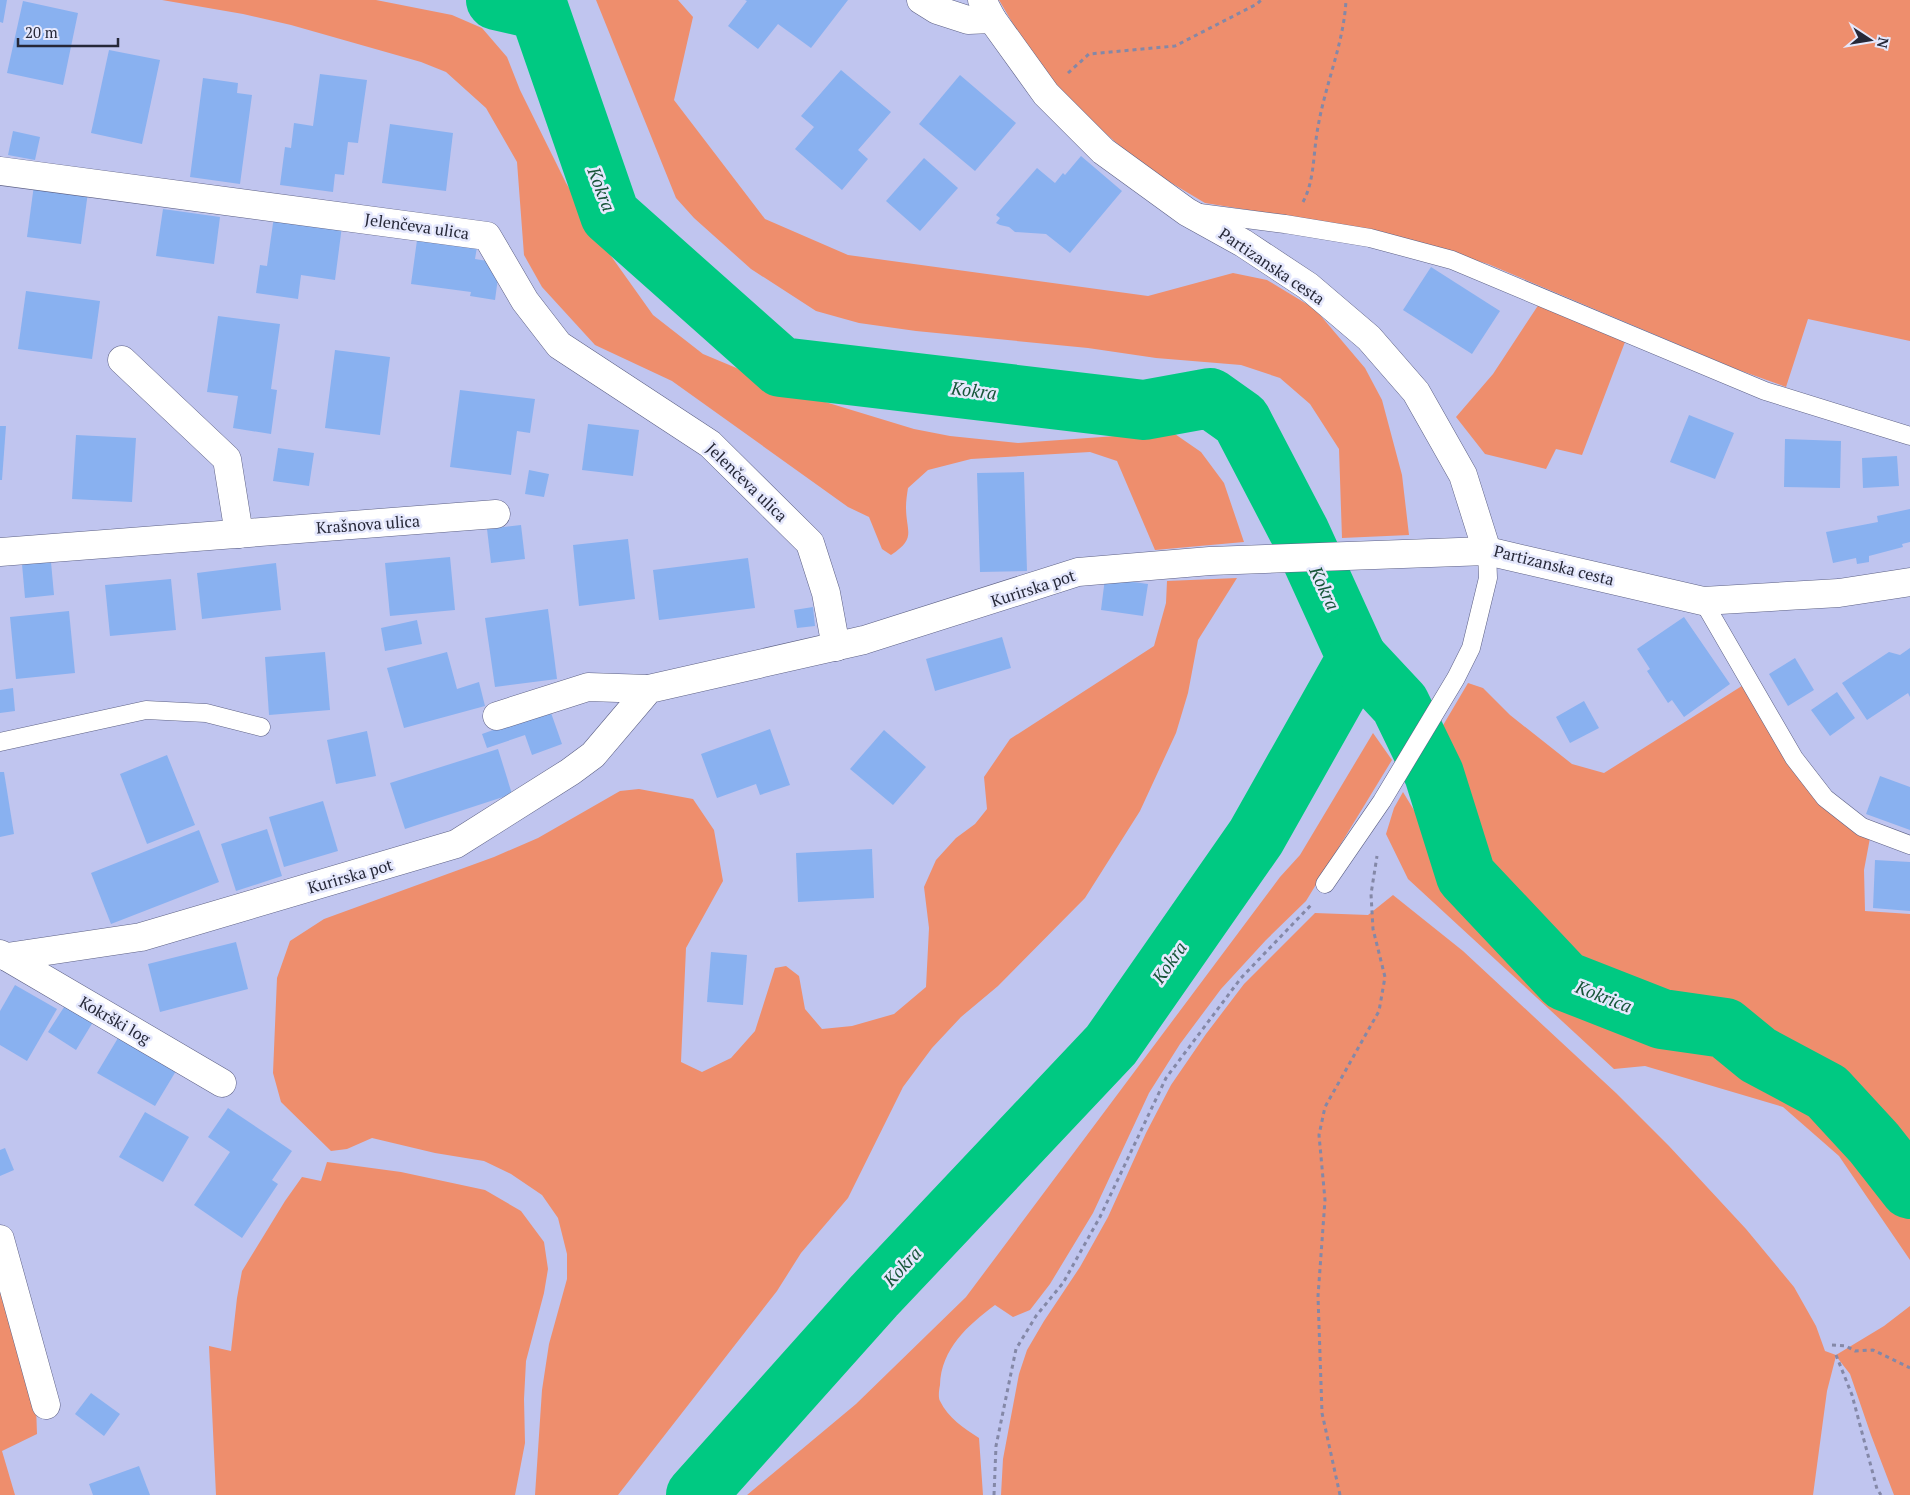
<svg xmlns="http://www.w3.org/2000/svg" width="1910" height="1495" font-family="'PT Serif',serif">
	<style>
		.green { fill: #ee8e6d }
		.lines { fill: none; stroke-linecap: round; stroke-linejoin: round }
		.river { stroke: #00c982; stroke-width: 60 }
		.building { fill: #89b1f0 }
		.service-casing { stroke: #5d6185; stroke-width: 19 }
		.minor-casing { stroke: #5d6185; stroke-width: 29 }
		.path { stroke: #8488a7; stroke-width: 3; stroke-dasharray: 4 4; stroke-linecap: butt }
		.service { stroke: #fff; stroke-width: 18 }
		.minor { stroke: #fff; stroke-width: 28 }
		.labels { text-anchor: middle; dominant-baseline: central; stroke-width: 5; stroke-linejoin: round; paint-order: stroke }
		.street-label { font-size: 16px; fill: #262838; stroke: #e5e8fd }
		.water-label { font-size: 18px; font-style: italic; fill: #175539; stroke: #e5e8fd }
	</style>
	<rect width="100%" height="100%" fill="#c0c5ef"/>
	<g class="green">
		<path d="M162,0H376L452,15L482,28L507,57L520,90L566,183L611,256L653,315L703,354L799,394L914,429L950,436L1018,443L1172,432L1201,452L1224,483L1244,542L1155,550L1117,461L1090,452L971,459L928,470L908,488C907,494 906,501 906,507C906,532 917,538 891,555L882,549L869,517L848,507L672,381L595,345L542,287L524,255L517,162L486,108L446,72L421,62L291,25L243,14Z"/>
		<path d="M596,0H678L693,17L674,100L765,219L848,255L1148,296L1233,273L1267,280L1315,309L1365,368L1382,400L1402,475L1409,535L1342,538L1339,449L1310,404L1280,378L1241,365L1156,358L1088,348L916,331L859,323L816,311L751,269L694,218L676,198Z"/>
		<path d="M999,0H1910V341L1808,319L1786,387L1736,369L1488,264L1373,230L1205,203L1143,166L1082,113L1050,79L1019,34Z"/>
		<path d="M1539,304L1625,342L1582,455L1556,449L1546,469L1485,454L1456,417L1493,374Z"/>
		<path d="M1237,578L1198,640L1188,693L1176,733L1140,811L1085,898L998,986L961,1017L932,1048L903,1087L848,1198L801,1253L777,1291L618,1495H535L542,1390L549,1344L567,1279V1254L558,1218L542,1195L511,1174L484,1161L435,1153L372,1138L347,1149L331,1151L281,1102L273,1073L277,978L290,941L324,919L494,857L538,838L620,791L639,789L693,799L714,830L723,881L686,948L681,1062L702,1072L731,1058L755,1031L775,968L786,966L799,976L805,1009L822,1029L852,1026L894,1014L926,987L929,928L924,887L936,860L956,838L975,824L987,809L984,777L1010,739L1154,646L1166,603L1167,581Z"/>
		<path d="M1468,683L1483,688L1510,715L1572,764L1604,773L1745,684L1778,743L1870,838L1864,870L1865,911L1910,914V1168L1872,1102L1845,1079L1809,1059L1751,1031L1732,1008L1700,1000L1659,1006L1633,999L1582,976L1522,921L1470,863L1446,826L1416,771Z"/>
		<path d="M1373,733L1392,760L1306,901L1266,940L1221,989L1180,1044L1149,1093L1093,1213L1050,1284L1030,1310L1013,1317L995,1305C968,1325 941,1349 940,1385C939,1390 938,1397 940,1401C948,1418 964,1428 979,1438L983,1495H747L856,1404L966,1297L1280,877L1300,855Z"/>
		<path d="M1403,792L1458,883L1497,930L1512,952L1557,989L1666,1034L1706,1036L1733,1052L1751,1072L1811,1101L1856,1141L1910,1209V1260L1839,1156L1783,1107L1645,1066L1614,1069L1408,879L1386,834L1394,808Z"/>
		<path d="M1393,895L1463,951L1616,1093L1669,1146L1746,1229L1794,1287L1816,1326L1825,1351L1836,1355L1884,1326L1910,1306V1495H1894L1871,1435L1850,1374L1836,1356L1827,1391L1813,1495H1001L1003,1459L1019,1374L1027,1350L1044,1321L1080,1267L1108,1217L1146,1133L1171,1085L1206,1034L1244,984L1315,913L1368,915Z"/>
		<path d="M327,1162L401,1172L485,1190L521,1211L544,1242L548,1269L544,1293L526,1361L524,1399L525,1443L515,1495H216L209,1346L231,1351L237,1298L242,1271L285,1201L302,1177L321,1181Z"/>
		<path d="M0,1281L36,1406L37,1434L2,1451L15,1495H0Z"/>
	</g>
	<g class="lines">
		<g class="river">
			<path d="M496,0L539,10L610,215L781,367L1144,410L1210,398L1241,420L1300,533L1357,658L1256,837L1111,1045L874,1296L696,1495"/>
			<path d="M1357,658L1400,704L1434,774L1466,876L1565,981L1662,1019L1725,1028L1758,1055L1827,1092L1874,1143L1910,1189"/>
		</g>
	</g>
	<g class="building">
		<path d="M0,0H7L3,23L0,22Z"/>
		<path d="M745,0H848L811,48L778,24L758,49L728,26L747,1Z"/>
		<path d="M23,1L78,13L63,85L7,73Z"/>
		<path d="M109,50L160,60L142,144L91,133Z"/>
		<path d="M841,70L891,112L858,150L868,159L842,190L795,149L814,127L801,116Z"/>
		<path d="M320,74L367,80L358,143L348,142L344,175L335,174L333,192L280,185L285,147L291,148L294,123L313,126Z"/>
		<path d="M960,75L1016,123L975,171L919,124Z"/>
		<path d="M203,78L238,83L237,93L252,95L240,184L190,177Z"/>
		<path d="M390,124L453,133L446,191L382,183Z"/>
		<path d="M13,131L40,137L35,160L8,155Z"/>
		<path d="M1081,156L1122,191L1070,253L1046,234L1015,232L1009,227L1000,225L996,223L1000,218L996,215L1037,168L1055,183L1063,173L1065,175Z"/>
		<path d="M924,158L958,188L920,231L886,201Z"/>
		<path d="M34,185L88,192L81,244L27,237Z"/>
		<path d="M163,209L220,217L214,264L156,256Z"/>
		<path d="M274,216L342,226L335,280L301,275L298,299L256,293L260,265L267,266Z"/>
		<path d="M418,233L478,241L475,259L500,263L495,300L470,296L471,292L411,284Z"/>
		<path d="M1431,267L1500,311L1472,354L1403,310Z"/>
		<path d="M26,291L100,301L92,359L18,349Z"/>
		<path d="M218,316L280,324L271,389L277,390L271,434L233,428L238,396L207,392Z"/>
		<path d="M335,350L390,357L380,435L325,428Z"/>
		<path d="M460,390L535,399L530,433L517,431L511,475L450,467Z"/>
		<path d="M1689,415L1734,433L1715,479L1670,462Z"/>
		<path d="M588,424L639,430L633,476L582,470Z"/>
		<path d="M0,426H6L2,480H0Z"/>
		<path d="M76,435L136,438L132,502L72,499Z"/>
		<path d="M1785,439L1841,441L1840,488L1784,487Z"/>
		<path d="M278,448L314,453L309,486L273,481Z"/>
		<path d="M1897,456L1899,486L1863,488L1862,458Z"/>
		<path d="M529,470L549,474L544,497L525,494Z"/>
		<path d="M1024,472L1027,571L980,572L977,473Z"/>
		<path d="M1910,509V542L1902,544L1903,547L1869,556V562L1857,564L1856,558L1833,563L1826,532L1878,522L1877,516Z"/>
		<path d="M521,525L525,559L491,563L487,529Z"/>
		<path d="M628,539L635,599L579,606L573,545Z"/>
		<path d="M450,557L455,610L390,616L385,563Z"/>
		<path d="M748,558L755,608L659,620L653,570Z"/>
		<path d="M51,562L54,595L25,598L22,564Z"/>
		<path d="M276,563L281,610L202,619L197,573Z"/>
		<path d="M1105,578L1148,584L1143,616L1101,610Z"/>
		<path d="M171,579L176,630L110,636L105,585Z"/>
		<path d="M813,607L815,626L797,628L794,610Z"/>
		<path d="M548,609L557,679L495,687L485,618Z"/>
		<path d="M69,611L75,673L16,679L10,617Z"/>
		<path d="M1684,617L1730,684L1684,717L1672,700L1668,703L1647,671L1650,669L1637,649Z"/>
		<path d="M417,620L422,644L385,651L381,628Z"/>
		<path d="M1002,637L1011,668L935,691L926,659Z"/>
		<path d="M1910,648V697L1908,693L1867,720L1842,683L1889,652L1900,655Z"/>
		<path d="M325,652L330,710L269,715L265,657Z"/>
		<path d="M447,652L457,689L479,682L485,706L404,728L387,668Z"/>
		<path d="M1795,658L1814,690L1788,706L1769,674Z"/>
		<path d="M13,688L15,711L0,713V690Z"/>
		<path d="M1837,692L1855,718L1830,736L1811,710Z"/>
		<path d="M1584,701L1599,728L1570,743L1556,717Z"/>
		<path d="M550,710L562,744L532,755L525,735L487,748L482,734Z"/>
		<path d="M770,729L790,785L760,795L756,784L717,798L701,754Z"/>
		<path d="M884,730L926,767L893,805L850,769Z"/>
		<path d="M367,731L376,776L336,784L327,740Z"/>
		<path d="M498,749L512,794L405,829L390,783Z"/>
		<path d="M167,755L195,825L147,844L120,774Z"/>
		<path d="M0,772H4L14,834L0,837Z"/>
		<path d="M1880,776L1910,787V830L1866,814Z"/>
		<path d="M323,801L338,851L284,867L269,817Z"/>
		<path d="M267,829L282,876L236,891L221,844Z"/>
		<path d="M199,830L219,882L111,924L91,873Z"/>
		<path d="M872,849L874,898L798,902L796,853Z"/>
		<path d="M1875,860L1910,862V911L1873,908Z"/>
		<path d="M236,942L248,989L160,1012L148,964Z"/>
		<path d="M711,952L747,955L743,1005L707,1002Z"/>
		<path d="M15,985L57,1009L27,1061L0,1045V1011Z"/>
		<path d="M66,1004L93,1022L76,1050L48,1032Z"/>
		<path d="M121,1033L179,1066L155,1106L97,1073Z"/>
		<path d="M228,1108L292,1151L272,1180L278,1184L242,1238L194,1205L230,1152L208,1137Z"/>
		<path d="M145,1112L189,1137L163,1182L119,1157Z"/>
		<path d="M5,1148L14,1170L0,1176V1150Z"/>
		<path d="M91,1393L120,1414L104,1436L75,1414Z"/>
		<path d="M139,1466L150,1495H93L89,1484Z"/>
	</g>
	<g class="lines">
		<g class="service-casing">
			<g id="service">
				<path d="M1200,213L1285,224L1370,238L1452,260L1765,391L1910,436"/>
				<path d="M1703,601L1794,758L1825,798L1862,827L1910,845"/>
				<path d="M0,742L146,710L206,713L261,727"/>
				<path d="M1325,884L1382,801L1456,678L1471,648L1488,578L1487,551"/>
			</g>
		</g>
		<g class="minor-casing">
			<g id="minor">
				<path d="M921,0L937,10L968,20L992,19"/>
				<path d="M982,0L992,19L1046,94L1103,151L1187,212L1243,243L1308,286L1369,338L1416,392L1463,475L1487,551"/>
				<path d="M0,171L487,236L525,301L559,345L710,444L810,543L826,593L836,647"/>
				<path d="M122,360L227,459L239,534"/>
				<path d="M0,552L496,514"/>
				<path d="M497,716L588,687L649,689"/>
				<path d="M0,954L7,957L141,937L456,844L570,772L593,755L649,689L864,640L1078,572L1210,561L1487,551L1703,601L1839,593L1910,582"/>
				<path d="M7,957L222,1083"/>
				<path d="M0,1239L46,1405"/>
			</g>
		</g>
		<g class="path">
			<path d="M1068,73L1089,54L1175,46L1257,4L1261,0"/>
			<path d="M1303,202C1315,180 1313,152 1318,127C1325,85 1344,43 1346,0"/>
			<path d="M1832,1345L1846,1346L1855,1351L1873,1350L1910,1368"/>
			<path d="M1836,1355L1852,1395L1877,1489L1881,1495"/>
			<path d="M994,1495L996,1446L1016,1349L1036,1316L1063,1283L1100,1217L1166,1078L1241,978L1311,905"/>
			<path d="M1340,1495L1322,1413L1318,1296L1325,1200L1319,1135L1325,1107L1379,1011L1385,977L1373,929L1371,894L1377,856"/>
		</g>
		<use href="#service" class="service"/>
		<use href="#minor" class="minor"/>
	</g>
	<g class="labels">
		<g class="street-label">
			<text transform="translate(417 226) rotate(8)">Jelenčeva ulica</text>
			<text transform="translate(1272 266) rotate(34)">Partizanska cesta</text>
			<text transform="translate(747 482) rotate(44)">Jelenčeva ulica</text>
			<text transform="translate(368 524) rotate(-4)">Krašnova ulica</text>
			<text transform="translate(1554 565) rotate(14)">Partizanska cesta</text>
			<text transform="translate(1033 588) rotate(-18)">Kurirska pot</text>
			<text transform="translate(350 876) rotate(-16)">Kurirska pot</text>
			<text transform="translate(115 1020) rotate(30)">Kokrški log</text>
		</g>
		<g class="water-label">
			<text transform="translate(602 189) rotate(69)">Kokra</text>
			<text transform="translate(974 390) rotate(7)">Kokra</text>
			<text transform="translate(1325 588) rotate(65)">Kokra</text>
			<text transform="translate(1169 962) rotate(-55)">Kokra</text>
			<text transform="translate(1604 996) rotate(21)">Kokrica</text>
			<text transform="translate(902 1266) rotate(-47)">Kokra</text>
		</g>
	</g>
	<g transform="translate(1870 40) rotate(102)" stroke="#e5e8fd" stroke-width="4" paint-order="stroke">
	<path d="M0-4L9 19L0 12L-9 19Z" fill="#262838"/>
	<text y="-8" font-size="14" font-weight="bold" text-anchor="middle" fill="#262838">N</text>
	</g>
	<path d="M18 38v8h100v-8" fill="none" stroke="#262838" stroke-width="2.5"/>
	<text x="25" y="38" font-size="15" fill="#262838" stroke="#e5e8fd" stroke-width="4" paint-order="stroke">20 m</text>
</svg>
